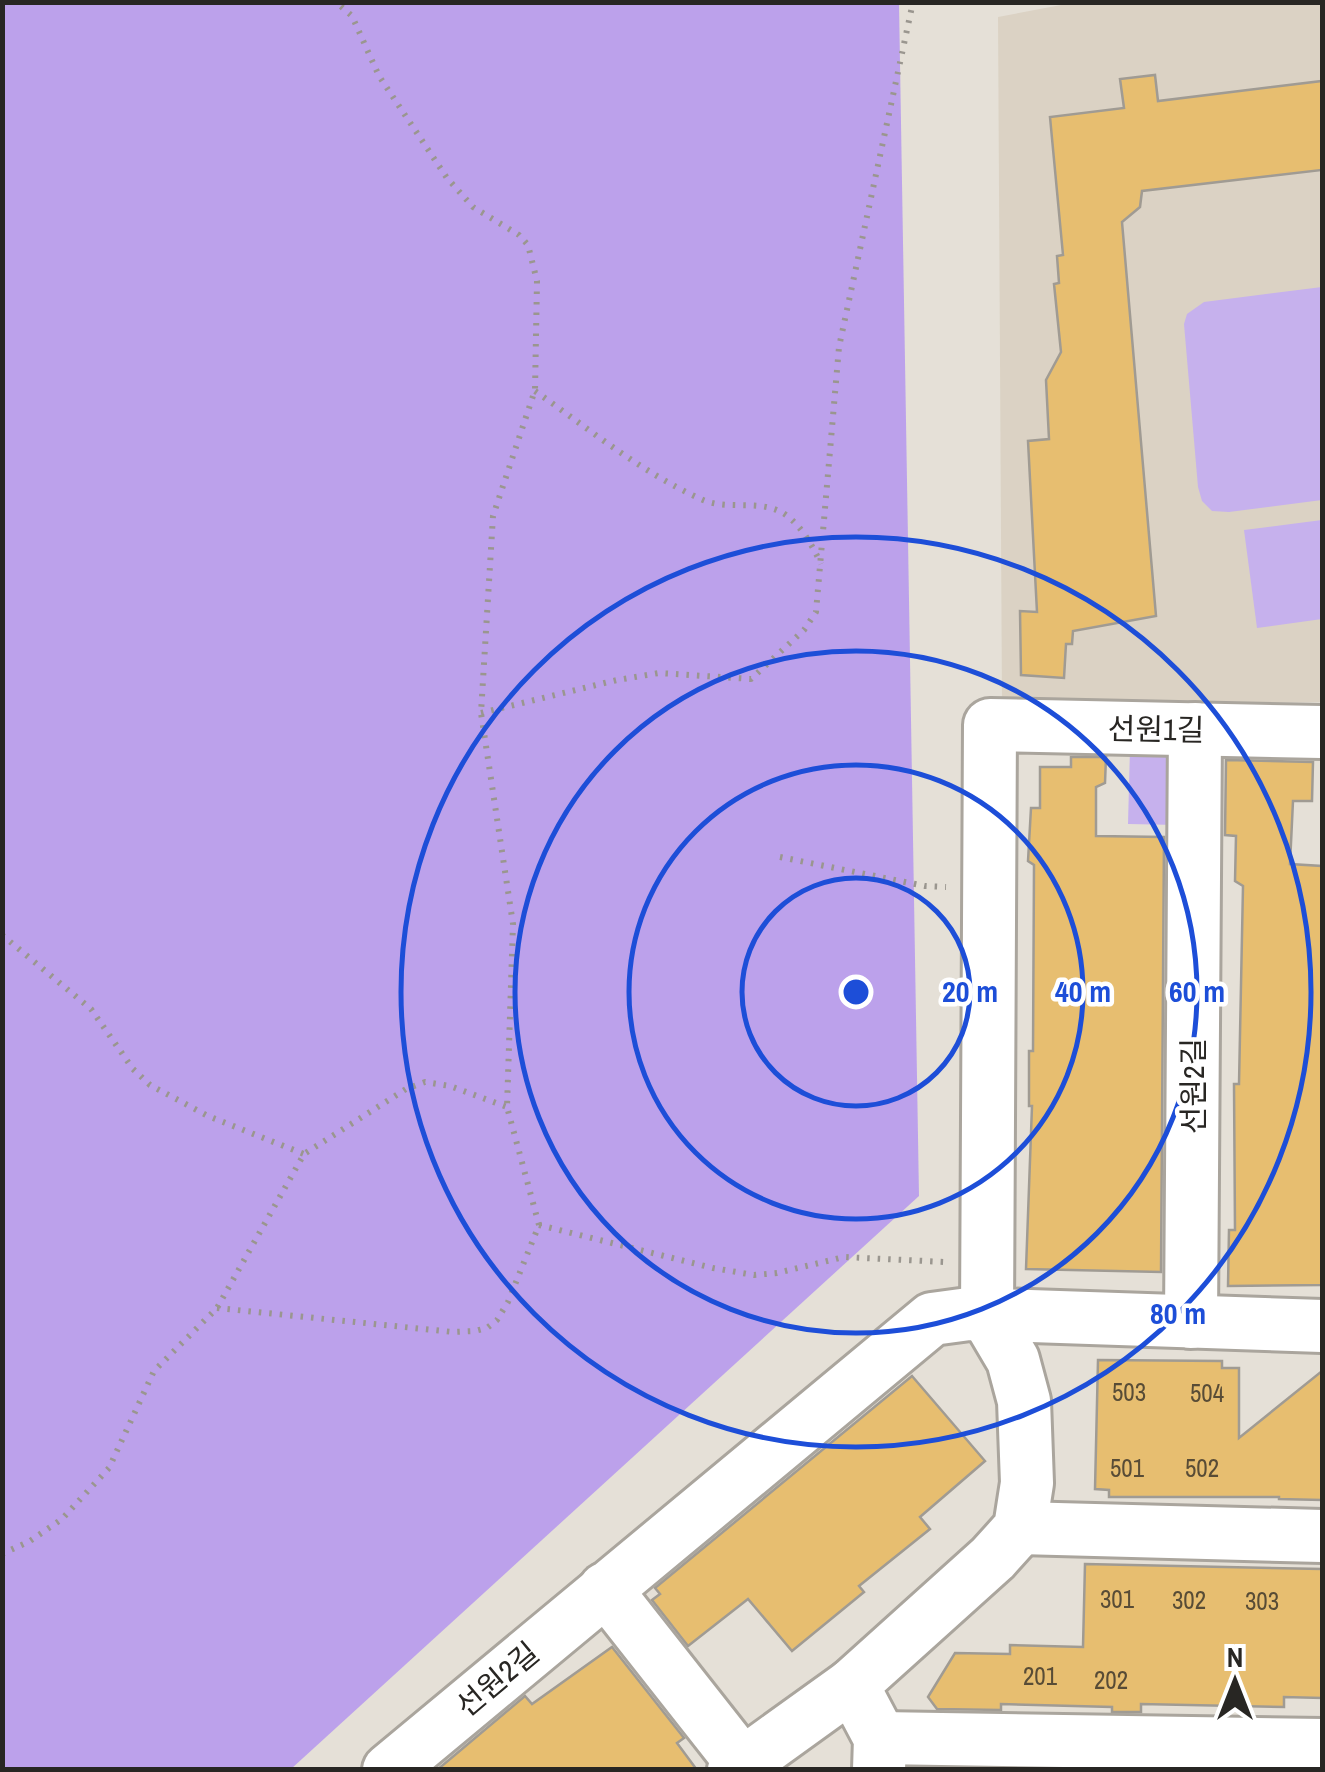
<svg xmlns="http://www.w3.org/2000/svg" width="1325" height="1772" font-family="'Archivo Narrow','Noto Sans KR',sans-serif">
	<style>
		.built { fill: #dbd2c4 }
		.green { fill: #c6b1ed }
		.forest { fill: #bca1eb }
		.building { fill: #e7be70; stroke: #a09b93; stroke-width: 2.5 }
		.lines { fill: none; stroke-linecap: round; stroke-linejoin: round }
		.minor-casing { stroke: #aaa59d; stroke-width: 58 }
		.path { stroke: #9a968f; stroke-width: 6; stroke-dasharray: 2.5 8; stroke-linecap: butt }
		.minor { stroke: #fff; stroke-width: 52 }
		.ring { fill: none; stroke: #1d4ed8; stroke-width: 5 }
		.labels { text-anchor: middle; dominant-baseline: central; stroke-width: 9; stroke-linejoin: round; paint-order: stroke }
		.number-label { font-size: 25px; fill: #584c36 }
		.street-label { font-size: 30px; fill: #282623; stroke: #fff }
		.centre { fill: #1d4ed8; stroke: #fff; stroke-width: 5 }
		.ring-label { font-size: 30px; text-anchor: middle; font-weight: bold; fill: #1d4ed8; stroke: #fff; stroke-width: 9; stroke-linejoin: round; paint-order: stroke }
	</style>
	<rect width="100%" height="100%" fill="#e5e0d7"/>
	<path class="built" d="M1077,2L1322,3V702L1002,705L998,17Z"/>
	<g class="green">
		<path d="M1322,287V500L1229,512L1212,511L1202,501L1198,487L1184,324L1187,314L1204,302Z"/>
		<path d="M1322,520V619L1257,628L1244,530Z"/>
		<path d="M1130,748L1160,751L1171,757L1178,825L1128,824Z"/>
	</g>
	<path class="forest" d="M3,2L899,3L919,1196L291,1769H3Z"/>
	<g class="building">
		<path d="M1155,75L1158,101L1322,81V170L1142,191L1140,207L1122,222L1156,616L1073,631L1072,644H1066L1064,678L1021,675L1020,611L1037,612L1028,441L1049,439L1046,380L1061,352L1054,284L1059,283L1057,256L1063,255L1050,117L1124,108L1120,79Z"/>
		<path d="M1071,757H1106L1105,783L1096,787V836L1164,837L1161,1272L1026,1269L1032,1106H1029V1051H1033L1034,865L1028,861L1031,808H1040V767H1071Z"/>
		<path d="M1226,760L1313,762L1312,801H1293L1290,864L1322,866V1285L1228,1286L1229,1230H1235L1234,1084H1239L1243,886L1235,881L1236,836L1225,835Z"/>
		<path d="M1098,1360L1222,1361V1368H1239V1438L1322,1371V1500L1279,1499V1497H1109V1490L1095,1489Z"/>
		<path d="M912,1376L985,1461L920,1517L930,1529L859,1586L864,1592L792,1651L748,1599L688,1646L652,1600L660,1594L655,1588Z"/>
		<path d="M1085,1564L1322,1569V1698L1284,1697V1707L1141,1704V1712H1112V1707L1001,1704V1710L937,1709L928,1697L955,1653L1010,1654V1645L1083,1647Z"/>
		<path d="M612,1647L684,1738L677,1743L697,1770H437L525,1696L532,1704Z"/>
	</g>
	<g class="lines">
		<g class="minor-casing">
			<g id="minor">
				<path d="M1191,1322L1195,729"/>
				<path d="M1020,1528L1322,1536"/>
				<path d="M605,1589L742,1763"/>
				<path d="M880,1738L1322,1745"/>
				<path d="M389,1770L932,1319L969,1314L1322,1326"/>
				<path d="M734,1770L852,1685"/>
				<path d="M879,1770L880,1738L852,1685L993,1558L1020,1528L1027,1483L1024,1401L1013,1360L987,1316L990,725L1322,732"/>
			</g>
		</g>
		<g class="path">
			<path d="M535,391C589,429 642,473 703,500C729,511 762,498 786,515C803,528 812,545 821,564"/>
			<path d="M481,713L617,680L659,673L751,679L804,630L816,612L839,347L913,2"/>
			<path d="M780,857L925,886L946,887"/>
			<path d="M2,935L91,1009L133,1069L150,1085L208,1116L304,1154"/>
			<path d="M539,1225L713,1268L754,1275L777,1273L844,1257L945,1262"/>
			<path d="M217,1308L453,1332L475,1331L487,1328L497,1320L508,1302L539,1225L507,1107L513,924L481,713L493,516L535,390L537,281L528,245L519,235L473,207L447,178L379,76L352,16L336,2"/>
			<path d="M2,1554L30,1541L62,1519L109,1468L154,1371L217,1308L304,1154L406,1089L425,1082L450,1086L507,1107"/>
		</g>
		<use href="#minor" class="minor"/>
	</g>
	<g class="ring">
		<circle cx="856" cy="992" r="114"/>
		<circle cx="856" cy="992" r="227"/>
		<circle cx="856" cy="992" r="341"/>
		<circle cx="856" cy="992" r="455"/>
	</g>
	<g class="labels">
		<g class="number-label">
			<text x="1129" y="1392">503</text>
			<text x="1207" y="1393">504</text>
			<text x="1127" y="1468">501</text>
			<text x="1202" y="1468">502</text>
			<text x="1117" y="1599">301</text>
			<text x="1189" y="1600">302</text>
			<text x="1262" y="1601">303</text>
			<text x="1040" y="1676">201</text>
			<text x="1111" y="1680">202</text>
		</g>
		<g class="street-label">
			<text transform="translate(1156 729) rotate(1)">선원1길</text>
			<text transform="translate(1193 1086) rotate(-90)">선원2길</text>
			<text transform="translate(497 1679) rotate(-40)">선원2길</text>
		</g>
	</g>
	<circle cx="856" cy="992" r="15" class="centre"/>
	<g class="ring-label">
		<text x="970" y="1002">20 m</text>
		<text x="1083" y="1002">40 m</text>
		<text x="1197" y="1002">60 m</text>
		<text x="1178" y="1324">80 m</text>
	</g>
	<rect width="1325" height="1772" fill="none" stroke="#282623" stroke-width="10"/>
	<g transform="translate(1235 1682)" stroke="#ffffff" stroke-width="8" paint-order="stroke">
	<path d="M0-8L18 38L0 25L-18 38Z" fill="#282623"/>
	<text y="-15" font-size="28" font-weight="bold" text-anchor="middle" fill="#282623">N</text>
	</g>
</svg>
